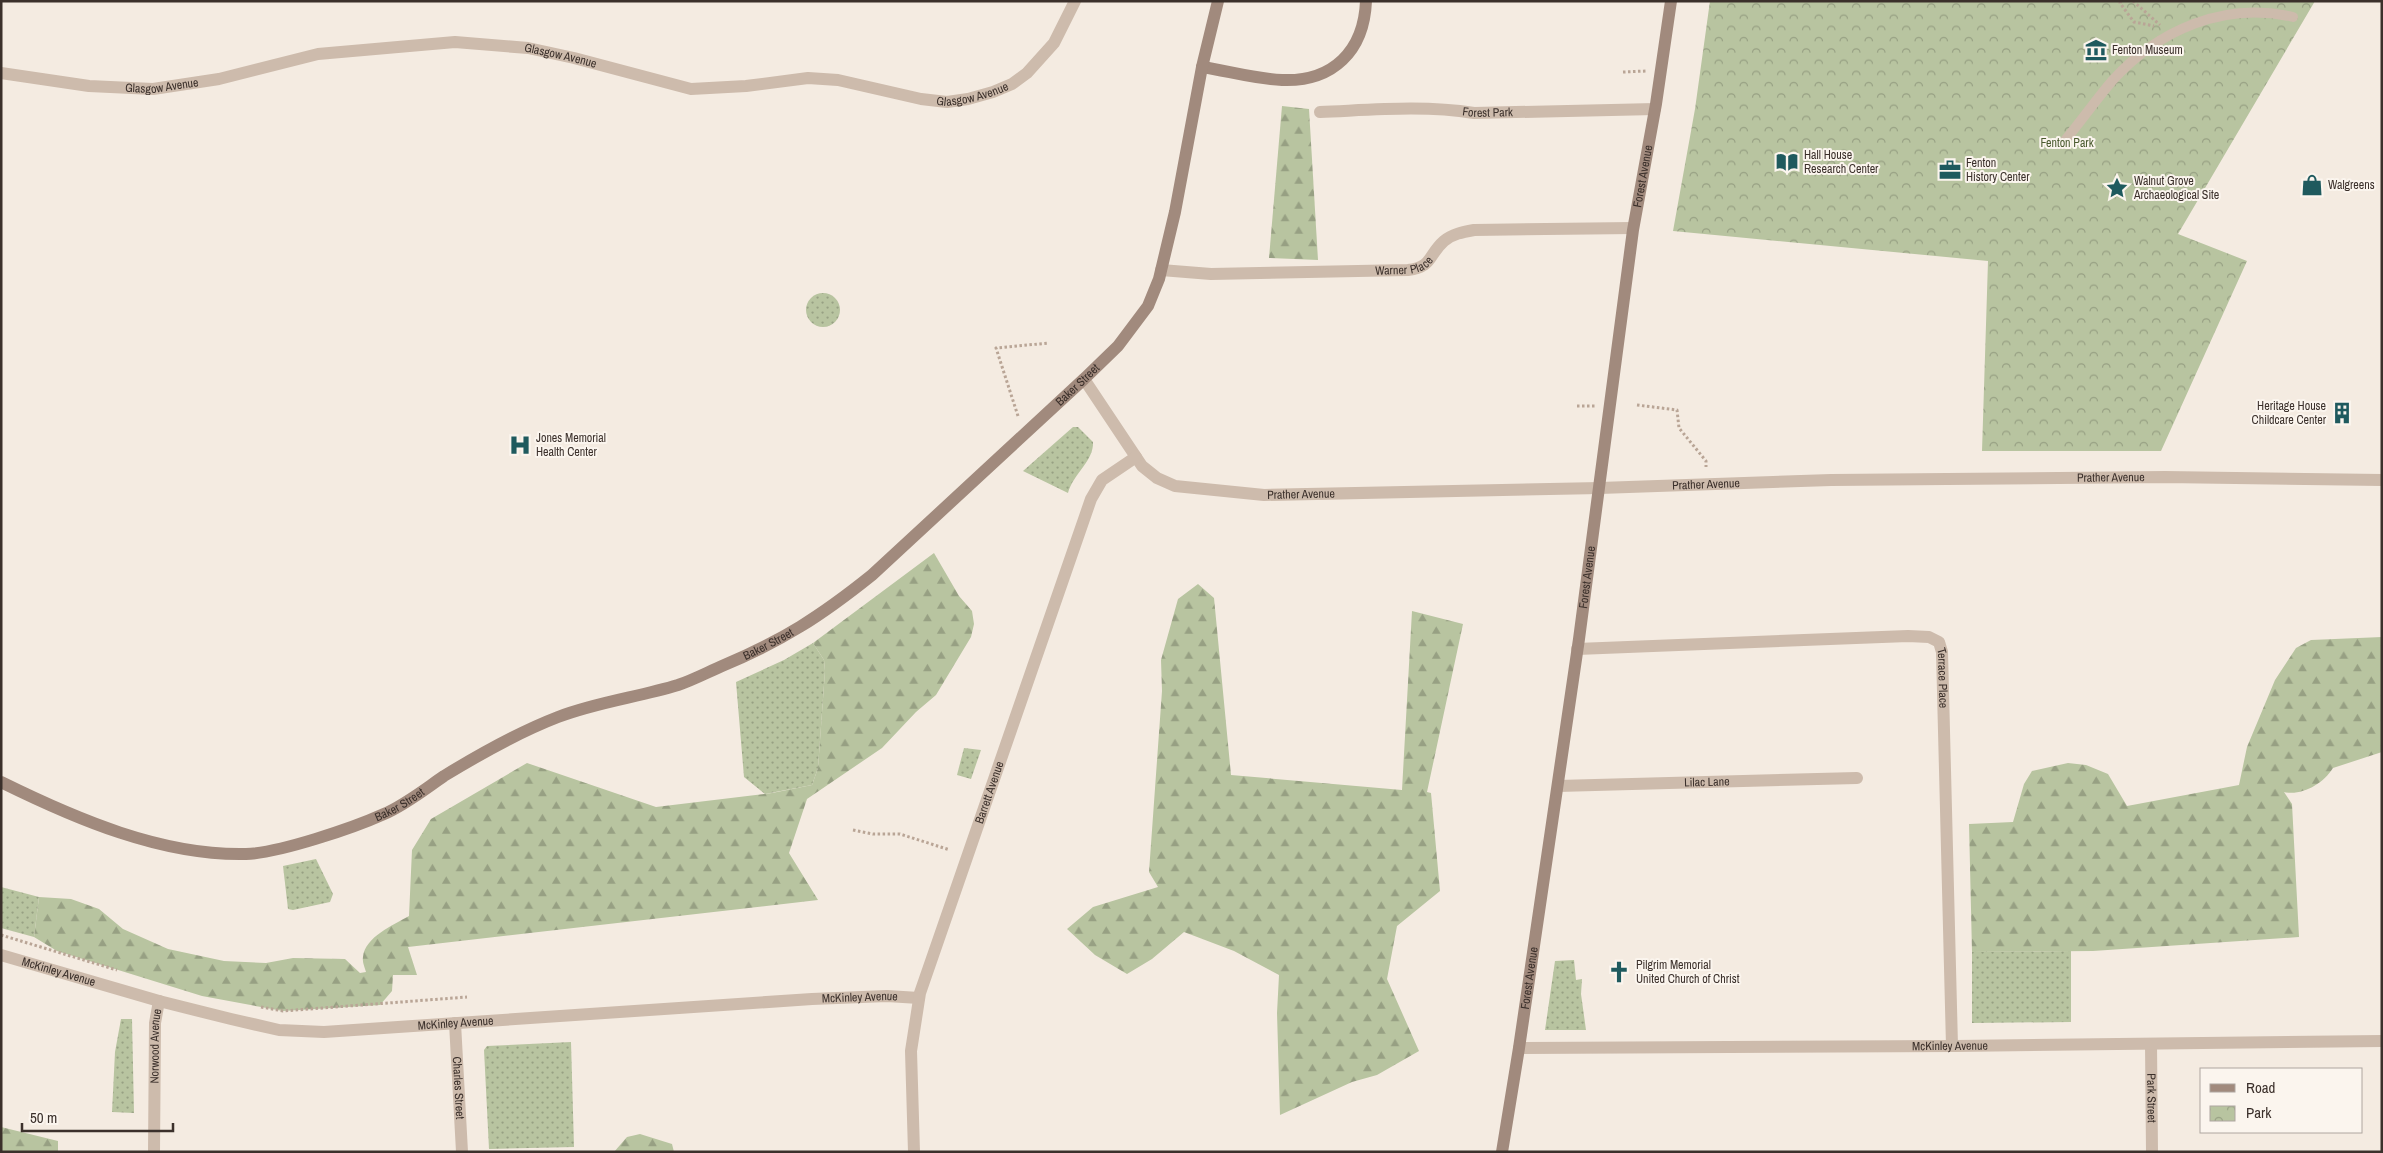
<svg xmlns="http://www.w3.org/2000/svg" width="2383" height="1153" font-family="'Archivo Narrow',sans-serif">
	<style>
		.grass { fill: url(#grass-dots) }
		.forest { fill: url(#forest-firs) }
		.park { fill: url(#park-crowns) }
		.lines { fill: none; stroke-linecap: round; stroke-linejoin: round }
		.path { stroke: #b9a596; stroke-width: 3; stroke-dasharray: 2.5 2.5; stroke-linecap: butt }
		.lane { stroke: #cdbbac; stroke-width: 10 }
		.street { stroke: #cdbbac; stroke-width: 12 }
		.secondary { stroke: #a18a7d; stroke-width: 12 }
		.labels { text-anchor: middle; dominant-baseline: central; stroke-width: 4; stroke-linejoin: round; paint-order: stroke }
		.poi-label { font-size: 12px; fill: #3b302b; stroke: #fbf5ee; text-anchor: start }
		.street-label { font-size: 12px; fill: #3b302b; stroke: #fbf5ee }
		.park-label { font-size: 12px; fill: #4a5a2e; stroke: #fbf5ee }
	</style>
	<defs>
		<pattern id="grass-dots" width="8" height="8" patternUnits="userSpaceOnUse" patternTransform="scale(1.25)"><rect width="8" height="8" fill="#b8c4a0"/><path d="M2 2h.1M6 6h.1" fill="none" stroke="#97a083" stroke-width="1.8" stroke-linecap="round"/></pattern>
		<pattern id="forest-firs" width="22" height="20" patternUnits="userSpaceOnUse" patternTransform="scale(1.25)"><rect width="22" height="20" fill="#b8c4a0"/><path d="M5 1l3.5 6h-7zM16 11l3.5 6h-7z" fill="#97a083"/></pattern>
		<pattern id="park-crowns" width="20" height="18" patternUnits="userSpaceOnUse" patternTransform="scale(1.25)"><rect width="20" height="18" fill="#b8c4a0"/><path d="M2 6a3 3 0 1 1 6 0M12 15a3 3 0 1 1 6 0" fill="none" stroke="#97a083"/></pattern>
	</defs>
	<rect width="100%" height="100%" fill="#f4ebe1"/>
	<g class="grass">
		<circle cx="823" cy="310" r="17"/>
		<path d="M1073,427H1078L1093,442C1094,461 1073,474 1068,493L1023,471Z"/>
		<path d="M813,643L824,660L825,671L818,768L812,785L765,794L744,777L736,682L784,660Z"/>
		<path d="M964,748L981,750L971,779L957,775Z"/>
		<path d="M316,859L333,894L330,902L293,910L288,909L283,866Z"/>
		<path d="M1,887L39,897L34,937L1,928Z"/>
		<path d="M2071,951V1022L1972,1023V952Z"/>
		<path d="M1574,960L1576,980L1582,979L1581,994L1586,1030H1545L1555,961Z"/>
		<path d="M121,1019H132L134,1113L112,1112L115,1052Z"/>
		<path d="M571,1042L574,1147L489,1149L484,1050L487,1046Z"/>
	</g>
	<g class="forest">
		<path d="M1282,106L1309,109L1318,260L1269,258Z"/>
		<path d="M934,553L959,596L972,611L974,624L971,637L936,695L916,712L882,748L807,799L789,853L818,900L408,947L417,975H393L392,991L380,1005L283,1011L202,996L57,951L34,937L39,897L71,899L99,909L123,929L168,949L224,961L266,963L293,958L345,959L360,973L366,972C365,968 362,962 363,957C365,937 393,925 409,916L412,850L431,819L527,763L656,807L772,793L812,785L818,768L825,671L824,660L813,643Z"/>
		<path d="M1198,584L1214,598L1231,775L1402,790L1412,611L1463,624L1427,792L1431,793L1440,891L1397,926L1387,979L1419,1051L1377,1075L1352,1082L1280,1115L1277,1013L1279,975L1234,951L1184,932L1152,959L1127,974L1095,955L1067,929L1093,907L1158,887L1149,872L1162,691L1161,660L1178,599Z"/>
		<path d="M2382,637V752L2333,768C2323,784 2302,796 2284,792L2292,804L2299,937L2093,951L1972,952L1969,824L2013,822L2024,784L2032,771L2068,763L2086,765L2108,774L2127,806L2239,785L2247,747L2275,680L2296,648L2311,640Z"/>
		<path d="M1,1127L58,1141V1152H1Z"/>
		<path d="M640,1134L672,1144L674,1152H614L627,1137Z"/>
	</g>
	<path class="park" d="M1710,1H2315L2178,234L2247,261L2161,451H1982L1988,261L1673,231L1695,109Z"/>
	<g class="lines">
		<g class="path">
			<path d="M2121,1L2120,3L2134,22L2154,26"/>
			<path d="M2133,1L2160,25"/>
			<path d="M1623,72L1646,71"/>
			<path d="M1637,405L1677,410L1679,428L1706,461V467"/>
			<path d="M1577,406H1595"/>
			<path d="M1018,416L996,348L1049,343"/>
			<path d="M853,830L873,834H900L950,850"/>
			<path d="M1,935L117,970"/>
			<path d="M261,1007L283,1011L467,997"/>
		</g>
		<path class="lane" d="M2062,144C2079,124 2095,101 2112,81C2158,30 2224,1 2293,17"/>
		<g class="street">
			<path id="s1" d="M1,73L89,86L153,89L219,79L318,54L455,42L528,48L574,58L691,89L746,86L808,78L838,80L921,99L947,102L968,99L993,92L1012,84L1027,73L1054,43L1075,1"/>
			<path id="s2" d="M1320,112C1371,110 1423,105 1474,113L1655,109"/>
			<path id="s3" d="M1161,270L1211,274L1408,270C1433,267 1428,255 1444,241C1452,234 1463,232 1474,230L1633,228"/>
			<path id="s4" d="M1084,379L1142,466L1157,478L1175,486L1264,495L1600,488L1831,480L2165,477L2382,480"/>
			<path id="s5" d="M1577,649L1908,636L1929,637L1939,642L1942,652L1952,1046"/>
			<path id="s6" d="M1558,786L1857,778"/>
			<path id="s7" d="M1,955L159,1001L231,1019L279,1030L324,1032L812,999L887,996L919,998"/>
			<path id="s8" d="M455,1023L462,1152"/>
			<path id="s9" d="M2151,1044L2152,1152"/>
			<path id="s10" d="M1519,1048L1955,1046L2382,1041"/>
			<path id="s11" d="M154,1152L155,1023L159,1001"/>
			<path id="s12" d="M914,1152L911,1051L920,993L1091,499L1102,480L1136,457"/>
		</g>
		<g class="secondary">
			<path d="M1202,67C1228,71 1255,79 1282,80C1333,82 1364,51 1366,1"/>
			<path id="s13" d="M1,782C76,819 162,856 246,854C279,853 353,828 384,814C405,805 425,789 444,776C480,754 519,732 558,717C597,702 639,697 678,685C693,680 708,672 722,666C782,641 821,616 872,575L1084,379L1118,346L1148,306L1159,279L1175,212L1202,67L1218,1"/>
			<path id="s14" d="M1502,1152L1519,1048L1579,639L1633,230L1656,104L1671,1"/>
		</g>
	</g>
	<defs>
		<g id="museum-bare" transform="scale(1.725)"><path d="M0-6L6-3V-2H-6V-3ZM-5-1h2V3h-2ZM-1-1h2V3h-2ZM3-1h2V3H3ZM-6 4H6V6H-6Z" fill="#1f5a5e" stroke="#fbf5ee" stroke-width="2.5" paint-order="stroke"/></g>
		<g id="library-bare" transform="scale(1.725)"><path d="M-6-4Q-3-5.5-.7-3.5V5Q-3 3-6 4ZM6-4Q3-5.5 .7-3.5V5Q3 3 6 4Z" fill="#1f5a5e" stroke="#fbf5ee" stroke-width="2.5" paint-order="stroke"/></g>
		<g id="office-bare" transform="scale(1.725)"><path d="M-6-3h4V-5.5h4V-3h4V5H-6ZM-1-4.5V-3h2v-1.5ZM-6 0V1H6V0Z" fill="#1f5a5e" stroke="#fbf5ee" stroke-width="2.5" paint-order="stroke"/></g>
		<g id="shop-bare" transform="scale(1.725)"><path d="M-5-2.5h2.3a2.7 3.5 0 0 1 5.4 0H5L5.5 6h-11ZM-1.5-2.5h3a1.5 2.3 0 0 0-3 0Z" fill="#1f5a5e" stroke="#fbf5ee" stroke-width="2.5" paint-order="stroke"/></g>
		<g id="sight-bare" transform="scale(1.725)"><path d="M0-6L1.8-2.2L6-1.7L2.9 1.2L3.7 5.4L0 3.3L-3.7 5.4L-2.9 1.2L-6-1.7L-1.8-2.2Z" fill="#1f5a5e" stroke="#fbf5ee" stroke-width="2.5" paint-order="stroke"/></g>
		<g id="building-bare" transform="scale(1.725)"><path d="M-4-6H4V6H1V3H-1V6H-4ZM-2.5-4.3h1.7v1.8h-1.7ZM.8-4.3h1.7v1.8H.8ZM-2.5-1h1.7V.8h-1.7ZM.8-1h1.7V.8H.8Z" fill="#1f5a5e" stroke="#fbf5ee" stroke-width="2.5" paint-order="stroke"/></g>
		<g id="hospital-bare" transform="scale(1.725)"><path d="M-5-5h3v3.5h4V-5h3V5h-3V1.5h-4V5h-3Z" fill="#1f5a5e" stroke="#fbf5ee" stroke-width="2.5" paint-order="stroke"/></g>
		<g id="church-bare" transform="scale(1.725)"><path d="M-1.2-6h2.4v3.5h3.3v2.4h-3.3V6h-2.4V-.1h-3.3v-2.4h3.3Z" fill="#1f5a5e" stroke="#fbf5ee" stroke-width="2.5" paint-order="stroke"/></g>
	</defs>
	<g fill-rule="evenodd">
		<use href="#museum-bare" x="2096" y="50"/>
		<use href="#library-bare" x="1787" y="162"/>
		<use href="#office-bare" x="1950" y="170"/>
		<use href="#shop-bare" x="2312" y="185"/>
		<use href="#sight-bare" x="2117" y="188"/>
		<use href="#building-bare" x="2342" y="413"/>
		<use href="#hospital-bare" x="520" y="445"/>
		<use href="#church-bare" x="1619" y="972"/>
	</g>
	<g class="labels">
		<g class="poi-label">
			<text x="2112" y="50">Fenton Museum</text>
			<text x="1804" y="155">Hall House<tspan x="1804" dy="14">Research Center</tspan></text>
			<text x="1966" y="163">Fenton<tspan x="1966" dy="14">History Center</tspan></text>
			<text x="2134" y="181">Walnut Grove<tspan x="2134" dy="14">Archaeological Site</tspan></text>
			<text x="2328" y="185">Walgreens</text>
			<text x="2326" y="406" text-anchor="end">Heritage House<tspan x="2326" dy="14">Childcare Center</tspan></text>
			<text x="536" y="438">Jones Memorial<tspan x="536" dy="14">Health Center</tspan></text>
			<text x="1636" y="965">Pilgrim Memorial<tspan x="1636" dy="14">United Church of Christ</tspan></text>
		</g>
		<g class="street-label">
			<text stroke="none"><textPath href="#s1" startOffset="566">Glasgow Avenue</textPath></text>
			<text stroke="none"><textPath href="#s1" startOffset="162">Glasgow Avenue</textPath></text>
			<text stroke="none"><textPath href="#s1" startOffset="986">Glasgow Avenue</textPath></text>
			<text stroke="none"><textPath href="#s2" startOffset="168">Forest Park</textPath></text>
			<text stroke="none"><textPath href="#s14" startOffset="986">Forest Avenue</textPath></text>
			<text stroke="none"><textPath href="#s3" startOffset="244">Warner Place</textPath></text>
			<text stroke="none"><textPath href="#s13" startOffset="1230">Baker Street</textPath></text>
			<text stroke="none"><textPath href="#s4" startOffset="1080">Prather Avenue</textPath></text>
			<text stroke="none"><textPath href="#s4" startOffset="675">Prather Avenue</textPath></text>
			<text stroke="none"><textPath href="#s4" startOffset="270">Prather Avenue</textPath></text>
			<text stroke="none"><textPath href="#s14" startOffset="581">Forest Avenue</textPath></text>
			<text stroke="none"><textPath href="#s13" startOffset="825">Baker Street</textPath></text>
			<text stroke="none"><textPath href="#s5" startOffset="400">Terrace Place</textPath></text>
			<text stroke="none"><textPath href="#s6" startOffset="149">Lilac Lane</textPath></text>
			<text stroke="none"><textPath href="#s12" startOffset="372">Barrett Avenue</textPath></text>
			<text stroke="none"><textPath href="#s13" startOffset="420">Baker Street</textPath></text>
			<text stroke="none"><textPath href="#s7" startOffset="60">McKinley Avenue</textPath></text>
			<text stroke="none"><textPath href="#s14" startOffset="176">Forest Avenue</textPath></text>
			<text stroke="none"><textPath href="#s7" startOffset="870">McKinley Avenue</textPath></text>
			<text stroke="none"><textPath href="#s7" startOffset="465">McKinley Avenue</textPath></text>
			<text stroke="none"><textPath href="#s11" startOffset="106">Norwood Avenue</textPath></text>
			<text stroke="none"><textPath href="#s10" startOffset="431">McKinley Avenue</textPath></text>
			<text stroke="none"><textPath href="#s8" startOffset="65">Charles Street</textPath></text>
			<text stroke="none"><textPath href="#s9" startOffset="54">Park Street</textPath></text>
		</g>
		<g class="park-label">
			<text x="2067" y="143">Fenton Park</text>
		</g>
	</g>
	<rect width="2383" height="1153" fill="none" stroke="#3b302b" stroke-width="5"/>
	<rect x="2200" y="1068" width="162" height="65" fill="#fbf5ee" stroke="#aea6a0"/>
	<rect x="2210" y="1084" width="25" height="8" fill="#a18a7d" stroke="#aea6a0"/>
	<text x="2246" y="1093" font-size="15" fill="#3b302b">Road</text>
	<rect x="2210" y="1106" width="25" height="15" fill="url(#park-crowns)" stroke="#aea6a0"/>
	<text x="2246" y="1118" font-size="15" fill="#3b302b">Park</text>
	<path d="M22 1123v8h151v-8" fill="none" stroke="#3b302b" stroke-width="2.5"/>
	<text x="30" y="1123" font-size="15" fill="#3b302b" stroke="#fbf5ee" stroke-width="4" paint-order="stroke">50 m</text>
</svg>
